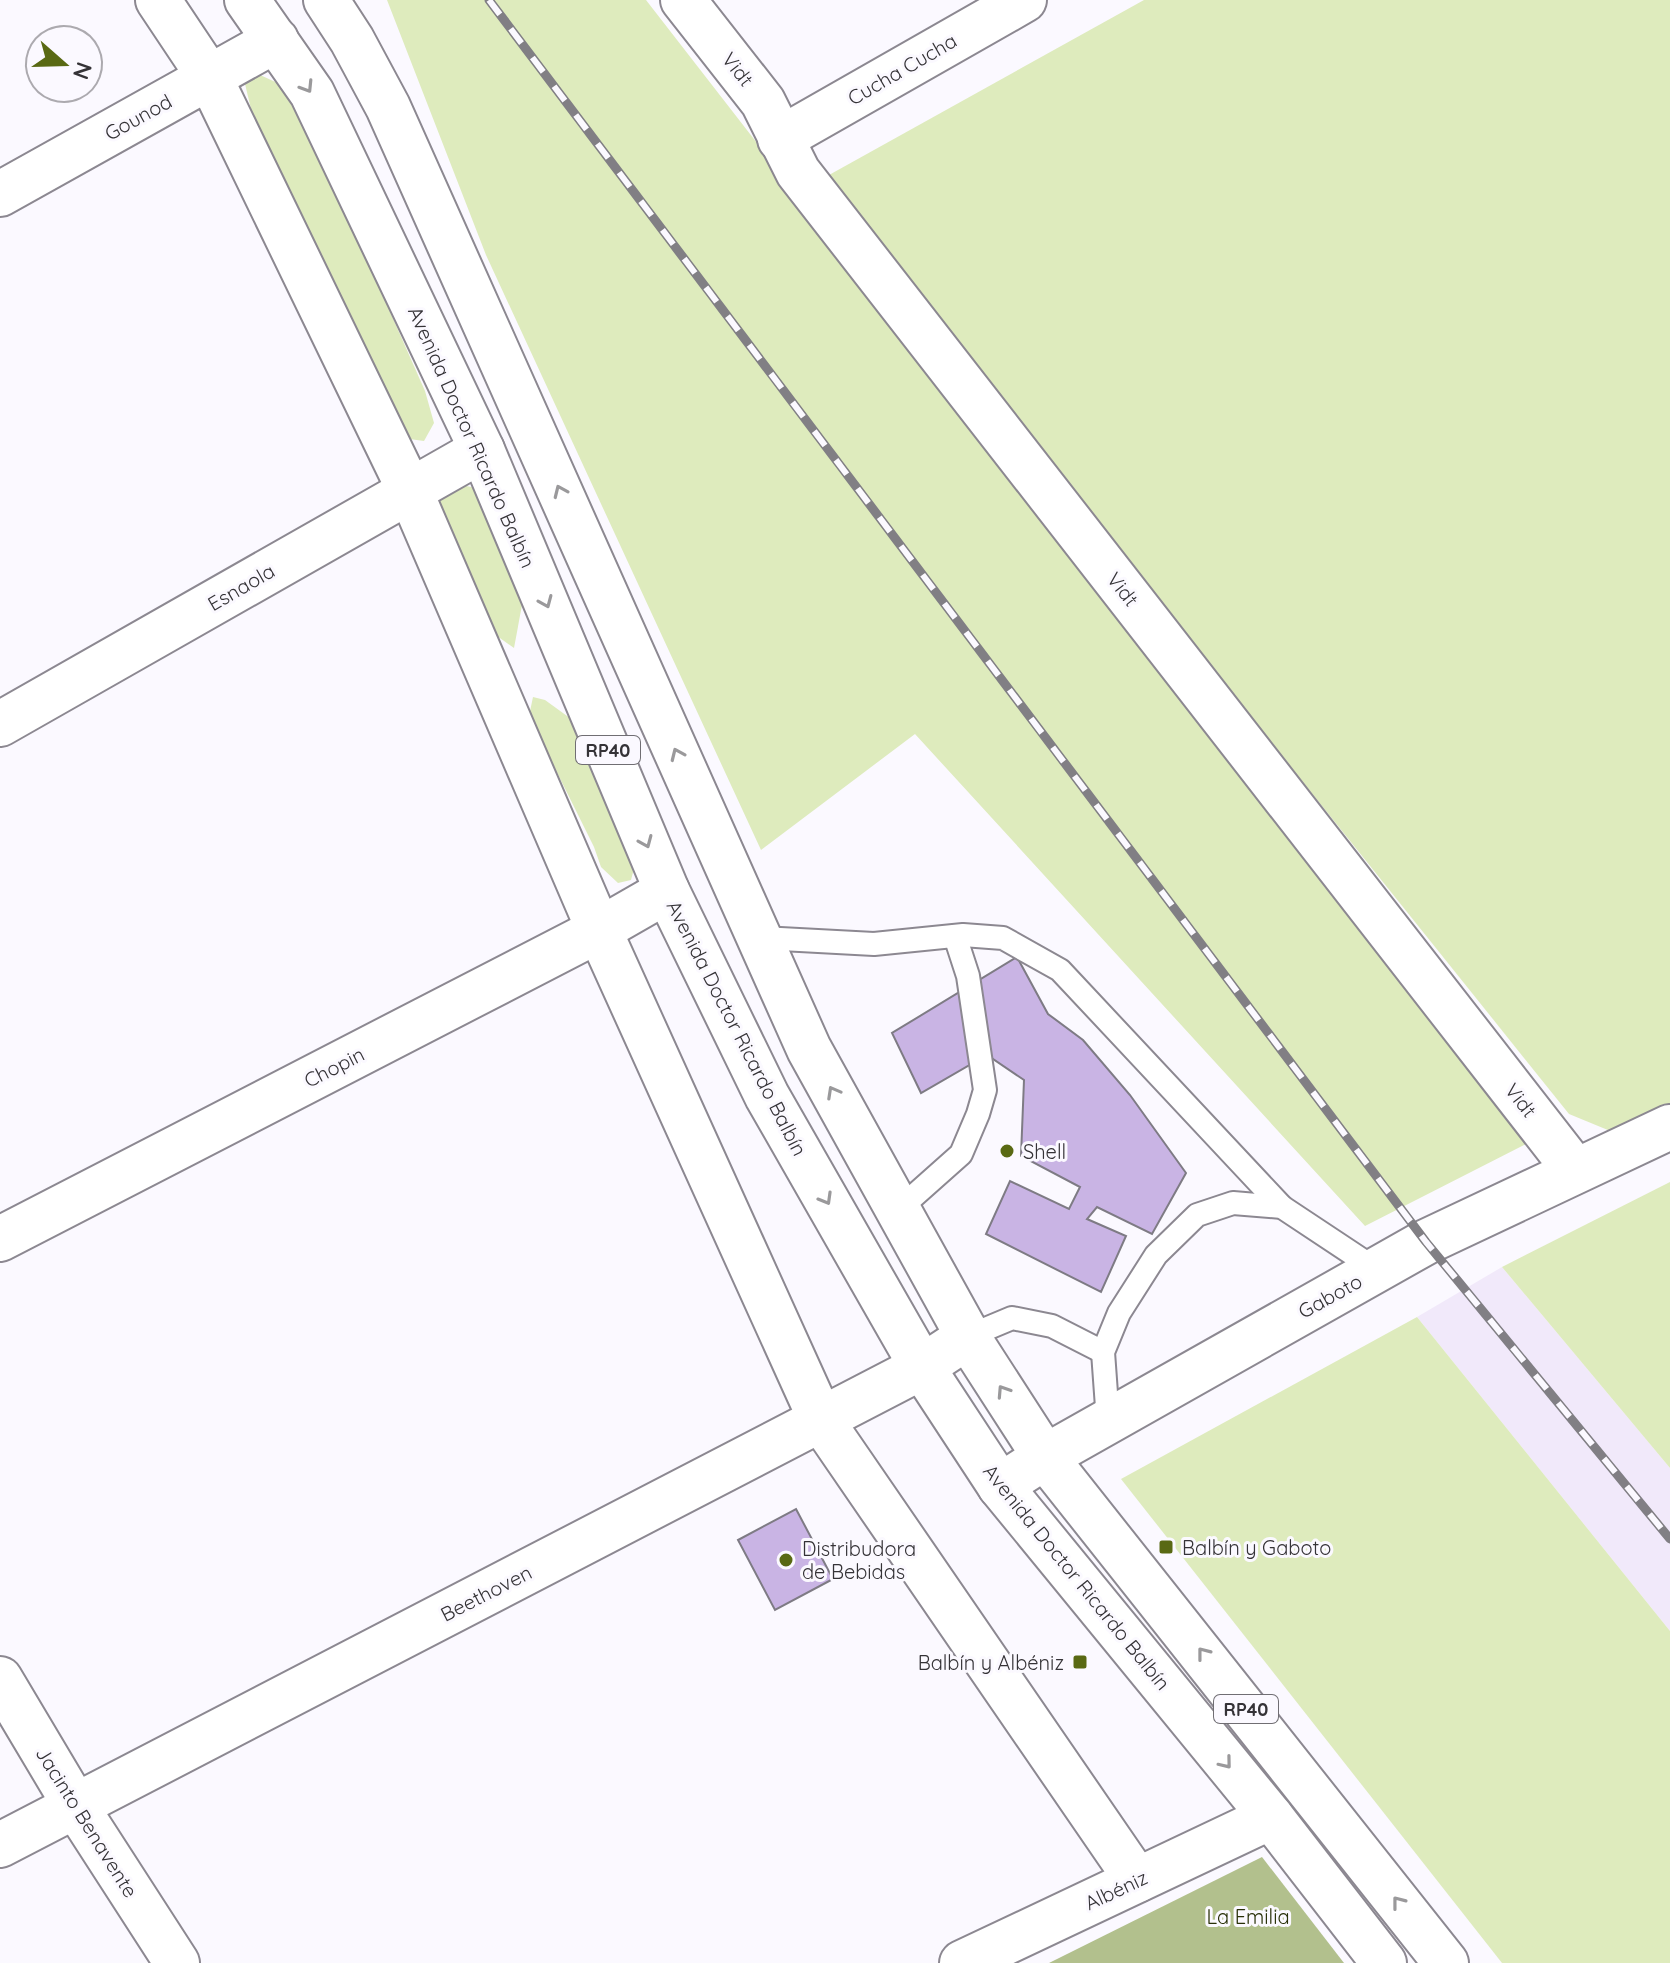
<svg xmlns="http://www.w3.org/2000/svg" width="1670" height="1963" font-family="Quicksand,sans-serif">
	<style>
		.built { fill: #f1e9fa }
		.green { fill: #deebbd }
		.forest { fill: #b2c08d }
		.building { fill: #c9b4e4; stroke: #7e7b84; stroke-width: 2 }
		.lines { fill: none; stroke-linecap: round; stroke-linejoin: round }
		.lane-casing { stroke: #8c8891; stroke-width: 26 }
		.street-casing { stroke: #8c8891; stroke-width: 48 }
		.secondary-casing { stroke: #8c8891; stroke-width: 48 }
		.primary-casing { stroke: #8c8891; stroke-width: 48 }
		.lane { stroke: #fff; stroke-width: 22 }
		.street { stroke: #fff; stroke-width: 44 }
		.secondary { stroke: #fff; stroke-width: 44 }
		.primary { stroke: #fff; stroke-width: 44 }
		.rail-casing { stroke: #817f84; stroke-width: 9 }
		.rail { stroke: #fbf9ff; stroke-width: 6; stroke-dasharray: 18; stroke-linecap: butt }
		.oneway { stroke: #9a999b }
		.poi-dot { fill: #596913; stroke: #fbf9ff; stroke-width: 3 }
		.labels { text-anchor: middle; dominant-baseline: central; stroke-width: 6; stroke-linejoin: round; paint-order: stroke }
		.shield { fill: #fbf9ff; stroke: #706e73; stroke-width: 2 }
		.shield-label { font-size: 18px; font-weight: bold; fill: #353337 }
		.street-label { font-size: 20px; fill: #353337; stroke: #fbf9ff }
		.poi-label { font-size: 20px; fill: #353337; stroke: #fbf9ff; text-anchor: start }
		.park-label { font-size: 20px; fill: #283007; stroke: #fbf9ff }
	</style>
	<rect width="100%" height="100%" fill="#fbf9ff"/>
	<path class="built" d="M1502,1267L1670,1468V1631L1417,1317Z"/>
	<g class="green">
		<path d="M387,0H646L1532,1141L1365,1226L915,734L761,850L486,255Z"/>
		<path d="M1144,0H1670V1123L1637,1142L1569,1114L820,180Z"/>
		<path d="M258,74L284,86L305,119L425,391L434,423L424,441L402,438L257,134L245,84Z"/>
		<path d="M447,482L476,488L497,521L522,605L514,648L490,631L435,499Z"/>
		<path d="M533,697L545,700L574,721L636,861L631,880L618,883L601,867L594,847L529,716Z"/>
		<path d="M1670,1182V1468L1502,1267Z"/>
		<path d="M1417,1317L1670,1631V1963H1502L1121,1479Z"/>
	</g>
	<path class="forest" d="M1262,1857L1344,1963H1049Z"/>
	<g class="building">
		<path d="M1017,957L1048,1014L1083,1040L1130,1095L1186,1173L1152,1234L1097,1207L1087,1219L1126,1236L1101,1292L986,1234L1010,1181L1069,1209L1080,1187L1021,1156L1024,1080L987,1055L921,1093L892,1033Z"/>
		<path d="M796,1509L833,1579L775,1610L738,1540Z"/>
	</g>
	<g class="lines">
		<g class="lane-casing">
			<g id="lane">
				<path d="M760,938L874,944L963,935L1003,938L1060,970L1282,1207"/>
				<path d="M898,1210L961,1154L978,1114L985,1090L968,976L955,936"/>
				<path d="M969,1336L1012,1318L1052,1326L1103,1352"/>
				<path d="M1108,1421L1103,1352L1119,1313L1156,1255L1197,1215L1233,1203L1282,1207L1377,1270"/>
			</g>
		</g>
		<g class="street-casing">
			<g id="street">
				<path d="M158,0L210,78L410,491L599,930L821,1420L1137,1880"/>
				<path d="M683,0L763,102L798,172L1575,1170"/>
				<path d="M780,139L1024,0"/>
				<path d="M0,194L276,40"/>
				<path d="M0,724L482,450"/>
				<path d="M0,1239L599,930L667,891"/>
				<path d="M0,1679L75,1805L177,1963"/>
				<path d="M0,1845L922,1367L969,1336"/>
				<path d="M962,1963L1271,1817"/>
			</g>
		</g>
		<g class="secondary-casing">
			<path id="secondary" d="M1000,1486L1045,1457L1426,1242L1670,1127"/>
		</g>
		<g class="primary-casing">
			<g id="primary">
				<path d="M247,0L312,93L482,450L667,891L767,1096L922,1367L1000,1486L1271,1817L1384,1963"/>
				<path d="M326,0L352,40L388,107L809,1049L974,1347L1045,1457L1446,1963"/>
			</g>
		</g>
		<use href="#lane" class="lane"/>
		<use href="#street" class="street"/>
		<use href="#secondary" class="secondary"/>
		<use href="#primary" class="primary"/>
		<g class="rail-casing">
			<path id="rail" d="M489,0L1426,1242L1670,1539"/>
		</g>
		<use href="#rail" class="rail"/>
	</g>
	<defs><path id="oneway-chevron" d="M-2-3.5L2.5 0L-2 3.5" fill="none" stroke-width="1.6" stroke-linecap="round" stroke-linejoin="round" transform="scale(2)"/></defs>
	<g class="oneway">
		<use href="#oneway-chevron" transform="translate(307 87) rotate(58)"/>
		<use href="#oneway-chevron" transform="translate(560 491) rotate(-114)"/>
		<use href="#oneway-chevron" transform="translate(546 602) rotate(67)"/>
		<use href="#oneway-chevron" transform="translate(677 754) rotate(-114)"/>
		<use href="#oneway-chevron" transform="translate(646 842) rotate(67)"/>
		<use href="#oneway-chevron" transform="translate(833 1092) rotate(-119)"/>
		<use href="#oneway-chevron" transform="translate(826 1199) rotate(60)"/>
		<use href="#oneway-chevron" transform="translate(1003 1391) rotate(-123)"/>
		<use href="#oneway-chevron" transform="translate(1203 1653) rotate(-128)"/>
		<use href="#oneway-chevron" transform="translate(1226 1763) rotate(51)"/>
		<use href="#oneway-chevron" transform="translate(1398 1902) rotate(-128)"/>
	</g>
	<g class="poi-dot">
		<circle cx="1007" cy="1151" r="8"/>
		<rect x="1158" y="1539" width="16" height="16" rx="4"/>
		<circle cx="786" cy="1560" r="8"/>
		<rect x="1072" y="1654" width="16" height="16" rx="4"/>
	</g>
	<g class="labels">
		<g class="shield">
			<rect x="576" y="736" width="64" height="28" rx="6"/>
			<rect x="1214" y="1695" width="64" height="28" rx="6"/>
		</g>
		<g class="shield-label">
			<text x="608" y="750">RP40</text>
			<text x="1246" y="1709">RP40</text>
		</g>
		<g class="street-label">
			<text transform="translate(738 69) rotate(52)">Vidt</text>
			<text transform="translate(902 69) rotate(-30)">Cucha Cucha</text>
			<text transform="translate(138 117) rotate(-29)">Gounod</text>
			<text transform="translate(472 437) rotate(66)">Avenida Doctor Ricardo Balbín</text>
			<text transform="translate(241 587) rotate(-30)">Esnaola</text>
			<text transform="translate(1123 589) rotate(52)">Vidt</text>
			<text transform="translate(737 1028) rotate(63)">Avenida Doctor Ricardo Balbín</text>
			<text transform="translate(334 1067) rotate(-27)">Chopin</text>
			<text transform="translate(1521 1100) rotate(52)">Vidt</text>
			<text transform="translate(1330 1296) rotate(-29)">Gaboto</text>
			<text transform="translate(1077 1577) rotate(51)">Avenida Doctor Ricardo Balbín</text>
			<text transform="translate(486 1593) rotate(-27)">Beethoven</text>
			<text transform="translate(87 1822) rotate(58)">Jacinto Benavente</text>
			<text transform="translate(1116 1890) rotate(-25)">Albéniz</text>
		</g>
		<g class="poi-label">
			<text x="1023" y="1151">Shell</text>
			<text x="1182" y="1547">Balbín y Gaboto</text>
			<text x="802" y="1548">Distribudora<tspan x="802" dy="23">de Bebidas</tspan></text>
			<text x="1064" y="1662" text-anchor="end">Balbín y Albéniz</text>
		</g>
		<g class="park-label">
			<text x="1248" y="1916">La Emilia</text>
		</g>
	</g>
	<g transform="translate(64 64) rotate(110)"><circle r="38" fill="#fbf9ff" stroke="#acaaaf" stroke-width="2"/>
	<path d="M0-6L14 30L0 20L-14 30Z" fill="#596913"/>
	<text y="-12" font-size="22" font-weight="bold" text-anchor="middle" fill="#353337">N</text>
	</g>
</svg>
